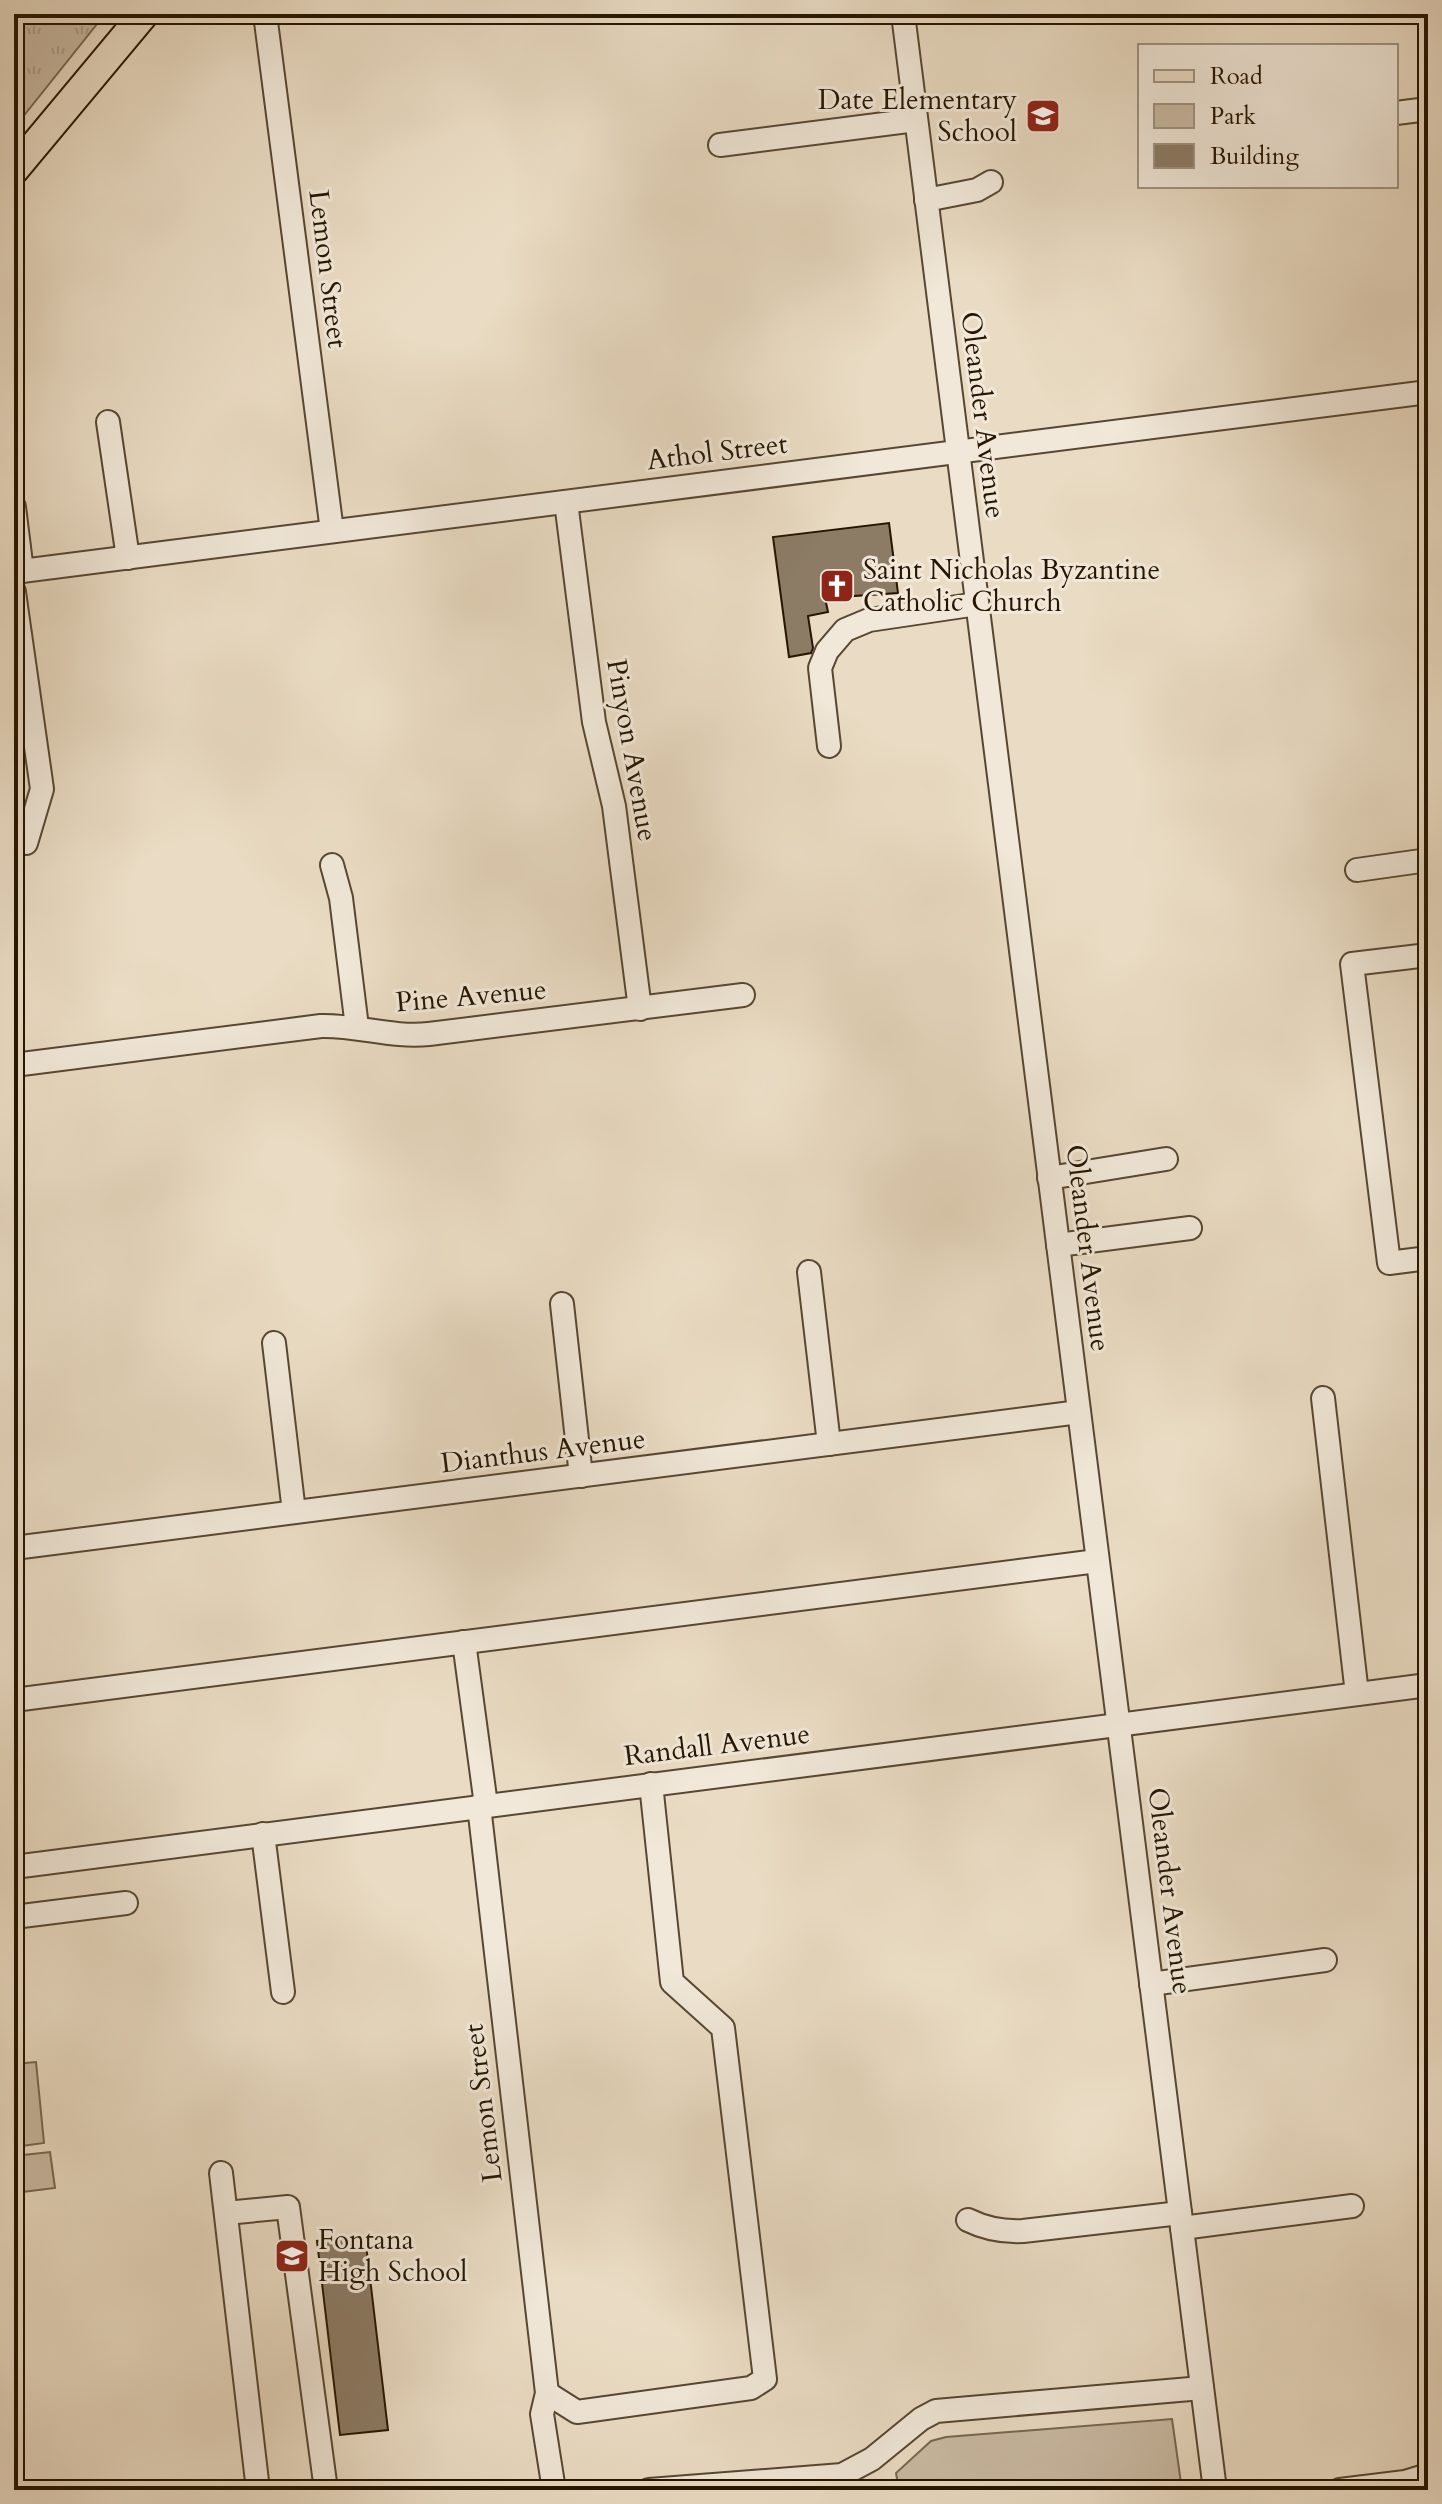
<svg xmlns="http://www.w3.org/2000/svg" width="1442" height="2504" font-family="Cardo,serif">
	<style>
		.grass { fill: url(#grass-tufts); stroke: #786852; stroke-width: 2 }
		.green { fill: #c9baa3; stroke: #786852; stroke-width: 2 }
		.building { fill: #8c7c66; stroke: #261501; stroke-width: 2 }
		.lines { fill: none; stroke-linecap: round; stroke-linejoin: round }
		.minor-casing { stroke: #574732; stroke-width: 26 }
		.major-casing { stroke: #261501; stroke-width: 32 }
		.minor { stroke: #f1e8d9; stroke-width: 22 }
		.major { stroke: #eadcc4; stroke-width: 28 }
		.labels { text-anchor: middle; dominant-baseline: central; stroke-width: 6; stroke-linejoin: round; paint-order: stroke }
		.poi-label { font-size: 28px; fill: #261501; stroke: #f1e8d9; text-anchor: start }
		.street-label { font-size: 28px; fill: #261501; stroke: #f1e8d9 }
	</style>
	<defs>
		<pattern id="grass-tufts" width="24" height="20" patternUnits="userSpaceOnUse" patternTransform="scale(2)"><rect width="24" height="20" fill="#c9baa3"/><path d="M3 7l-1-3M5 7V3M7 7l1-3M15 17l-1-3M17 17v-4M19 17l1-3" fill="none" stroke="#ac9f8b"/></pattern>
	</defs>
	<rect width="100%" height="100%" fill="#eadcc4"/>
	<filter id="stains"><feTurbulence type="fractalNoise" baseFrequency=".0025" numOctaves="4"/><feColorMatrix values="0 0 0 0 .2 0 0 0 0 .09 0 0 0 0 .02 0 0 0 .5 -.17"/></filter>
	<radialGradient id="worn" r=".72"><stop offset=".6" stop-color="#630" stop-opacity="0"/><stop offset="1" stop-color="#630" stop-opacity=".3"/></radialGradient>
	<path class="grass" d="M14,14H105L14,128Z"/>
	<g class="green">
		<path d="M36,2062L44,2143L14,2147V2064Z"/>
		<path d="M50,2152L55,2188L14,2193V2156Z"/>
		<path d="M1172,2419L1182,2490H899L896,2473L931,2441L946,2437Z"/>
	</g>
	<g class="building">
		<path d="M889,523L898,593L825,598L828,612L808,616L813,648L811,653L789,657L773,537Z"/>
		<path d="M365,2236L388,2430L340,2435L317,2241Z"/>
	</g>
	<g class="lines">
		<g class="minor-casing">
			<g id="minor">
				<path d="M265,14L332,531"/>
				<path d="M903,14L1215,2490"/>
				<path d="M1396,113L1428,109"/>
				<path d="M720,145L916,120"/>
				<path d="M926,200L977,190L991,182"/>
				<path d="M108,422L128,558"/>
				<path d="M566,502L594,722L614,806L640,1009"/>
				<path d="M14,507L22,571"/>
				<path d="M14,572L1428,392"/>
				<path d="M14,592L42,789L26,843"/>
				<path d="M829,746L820,668L827,651L845,630L869,620L977,604"/>
				<path d="M332,865L341,898L357,1027"/>
				<path d="M1357,870L1428,860"/>
				<path d="M1428,955L1352,964L1389,1263L1428,1258"/>
				<path d="M14,1065L321,1026C358,1025 392,1038 429,1034L743,995"/>
				<path d="M1049,1178L1166,1159"/>
				<path d="M1058,1245L1190,1228"/>
				<path d="M809,1272L829,1444"/>
				<path d="M562,1304L581,1476"/>
				<path d="M274,1343L294,1512"/>
				<path d="M1323,1398L1357,1694"/>
				<path d="M14,1548L1079,1412"/>
				<path d="M464,1642L486,1805"/>
				<path d="M14,1700L1097,1561"/>
				<path d="M479,1806L547,2393L542,2414L554,2490"/>
				<path d="M263,1834L283,1992"/>
				<path d="M14,1867L1428,1685"/>
				<path d="M14,1917L126,1903"/>
				<path d="M1151,1984L1325,1960"/>
				<path d="M221,2173L258,2490"/>
				<path d="M226,2213L288,2207L326,2490"/>
				<path d="M968,2220C986,2229 1002,2232 1023,2231L1180,2213"/>
				<path d="M1182,2228L1352,2206"/>
				<path d="M547,2393L577,2412L751,2388L765,2379L723,2028L672,1982L651,1784"/>
				<path d="M649,2490L842,2475L872,2459L921,2419L936,2411L1202,2388"/>
				<path d="M1340,2490L1405,2482L1428,2475"/>
			</g>
		</g>
		<g class="major-casing">
			<path id="major" d="M14,170L144,14"/>
		</g>
		<use href="#minor" class="minor"/>
		<use href="#major" class="major"/>
	</g>
	<defs>
		<g id="school-square" transform="scale(1.8)"><rect x="-9" y="-9" width="18" height="18" rx="4" fill="#8f2418" stroke="#f1e8d9"/><path d="M0-5L7-2L0 1L-7-2ZM-4 1L0 2.5L4 1V4Q0 6-4 4Z" fill="#fff"/></g>
		<g id="church-square" transform="scale(1.8)"><rect x="-9" y="-9" width="18" height="18" rx="4" fill="#8f2418" stroke="#f1e8d9"/><path d="M-1.2-6h2.4v3.5h3.3v2.4h-3.3V6h-2.4V-.1h-3.3v-2.4h3.3Z" fill="#fff"/></g>
	</defs>
	<g fill-rule="evenodd">
		<use href="#school-square" x="1043" y="116"/>
		<use href="#church-square" x="837" y="586"/>
		<use href="#school-square" x="292" y="2256"/>
	</g>
	<g class="labels">
		<g class="poi-label">
			<text x="1017" y="100" text-anchor="end">Date Elementary<tspan x="1017" dy="32">School</tspan></text>
			<text x="863" y="570">Saint Nicholas Byzantine<tspan x="863" dy="32">Catholic Church</tspan></text>
			<text x="318" y="2240">Fontana<tspan x="318" dy="32">High School</tspan></text>
		</g>
		<g class="street-label">
			<text transform="translate(328 269) rotate(83)">Lemon Street</text>
			<text transform="translate(983 415) rotate(83)">Oleander Avenue</text>
			<text transform="translate(717 452) rotate(-7)">Athol Street</text>
			<text transform="translate(632 750) rotate(80)">Pinyon Avenue</text>
			<text transform="translate(471 996) rotate(-5)">Pine Avenue</text>
			<text transform="translate(1088 1248) rotate(83)">Oleander Avenue</text>
			<text transform="translate(543 1451) rotate(-7)">Dianthus Avenue</text>
			<text transform="translate(717 1745) rotate(-7)">Randall Avenue</text>
			<text transform="translate(1170 1891) rotate(83)">Oleander Avenue</text>
			<text transform="translate(483 2103) rotate(-97)">Lemon Street</text>
		</g>
	</g>
	<rect width="1442" height="2504" fill="none" stroke="#eadcc4" stroke-width="48"/>
	<rect x="16" y="16" width="1410" height="2472" fill="none" stroke="#261501" stroke-width="4"/>
	<rect x="24" y="24" width="1394" height="2456" fill="none" stroke="#261501" stroke-width="2"/>
	<rect x="1138" y="44" width="260" height="144" fill="#f1e8d9" stroke="#a09483" stroke-width="2"/>
	<rect x="1154" y="70" width="40" height="12" fill="#eadcc4" stroke="#a09483" stroke-width="2"/>
	<text x="1210" y="84" font-size="24" fill="#261501">Road</text>
	<rect x="1154" y="104" width="40" height="24" fill="#c9baa3" stroke="#a09483" stroke-width="2"/>
	<text x="1210" y="124" font-size="24" fill="#261501">Park</text>
	<rect x="1154" y="144" width="40" height="24" fill="#8c7c66" stroke="#a09483" stroke-width="2"/>
	<text x="1210" y="164" font-size="24" fill="#261501">Building</text>
	<rect width="100%" height="100%" filter="url(#stains)"/>
	<rect width="100%" height="100%" fill="url(#worn)"/>
</svg>
